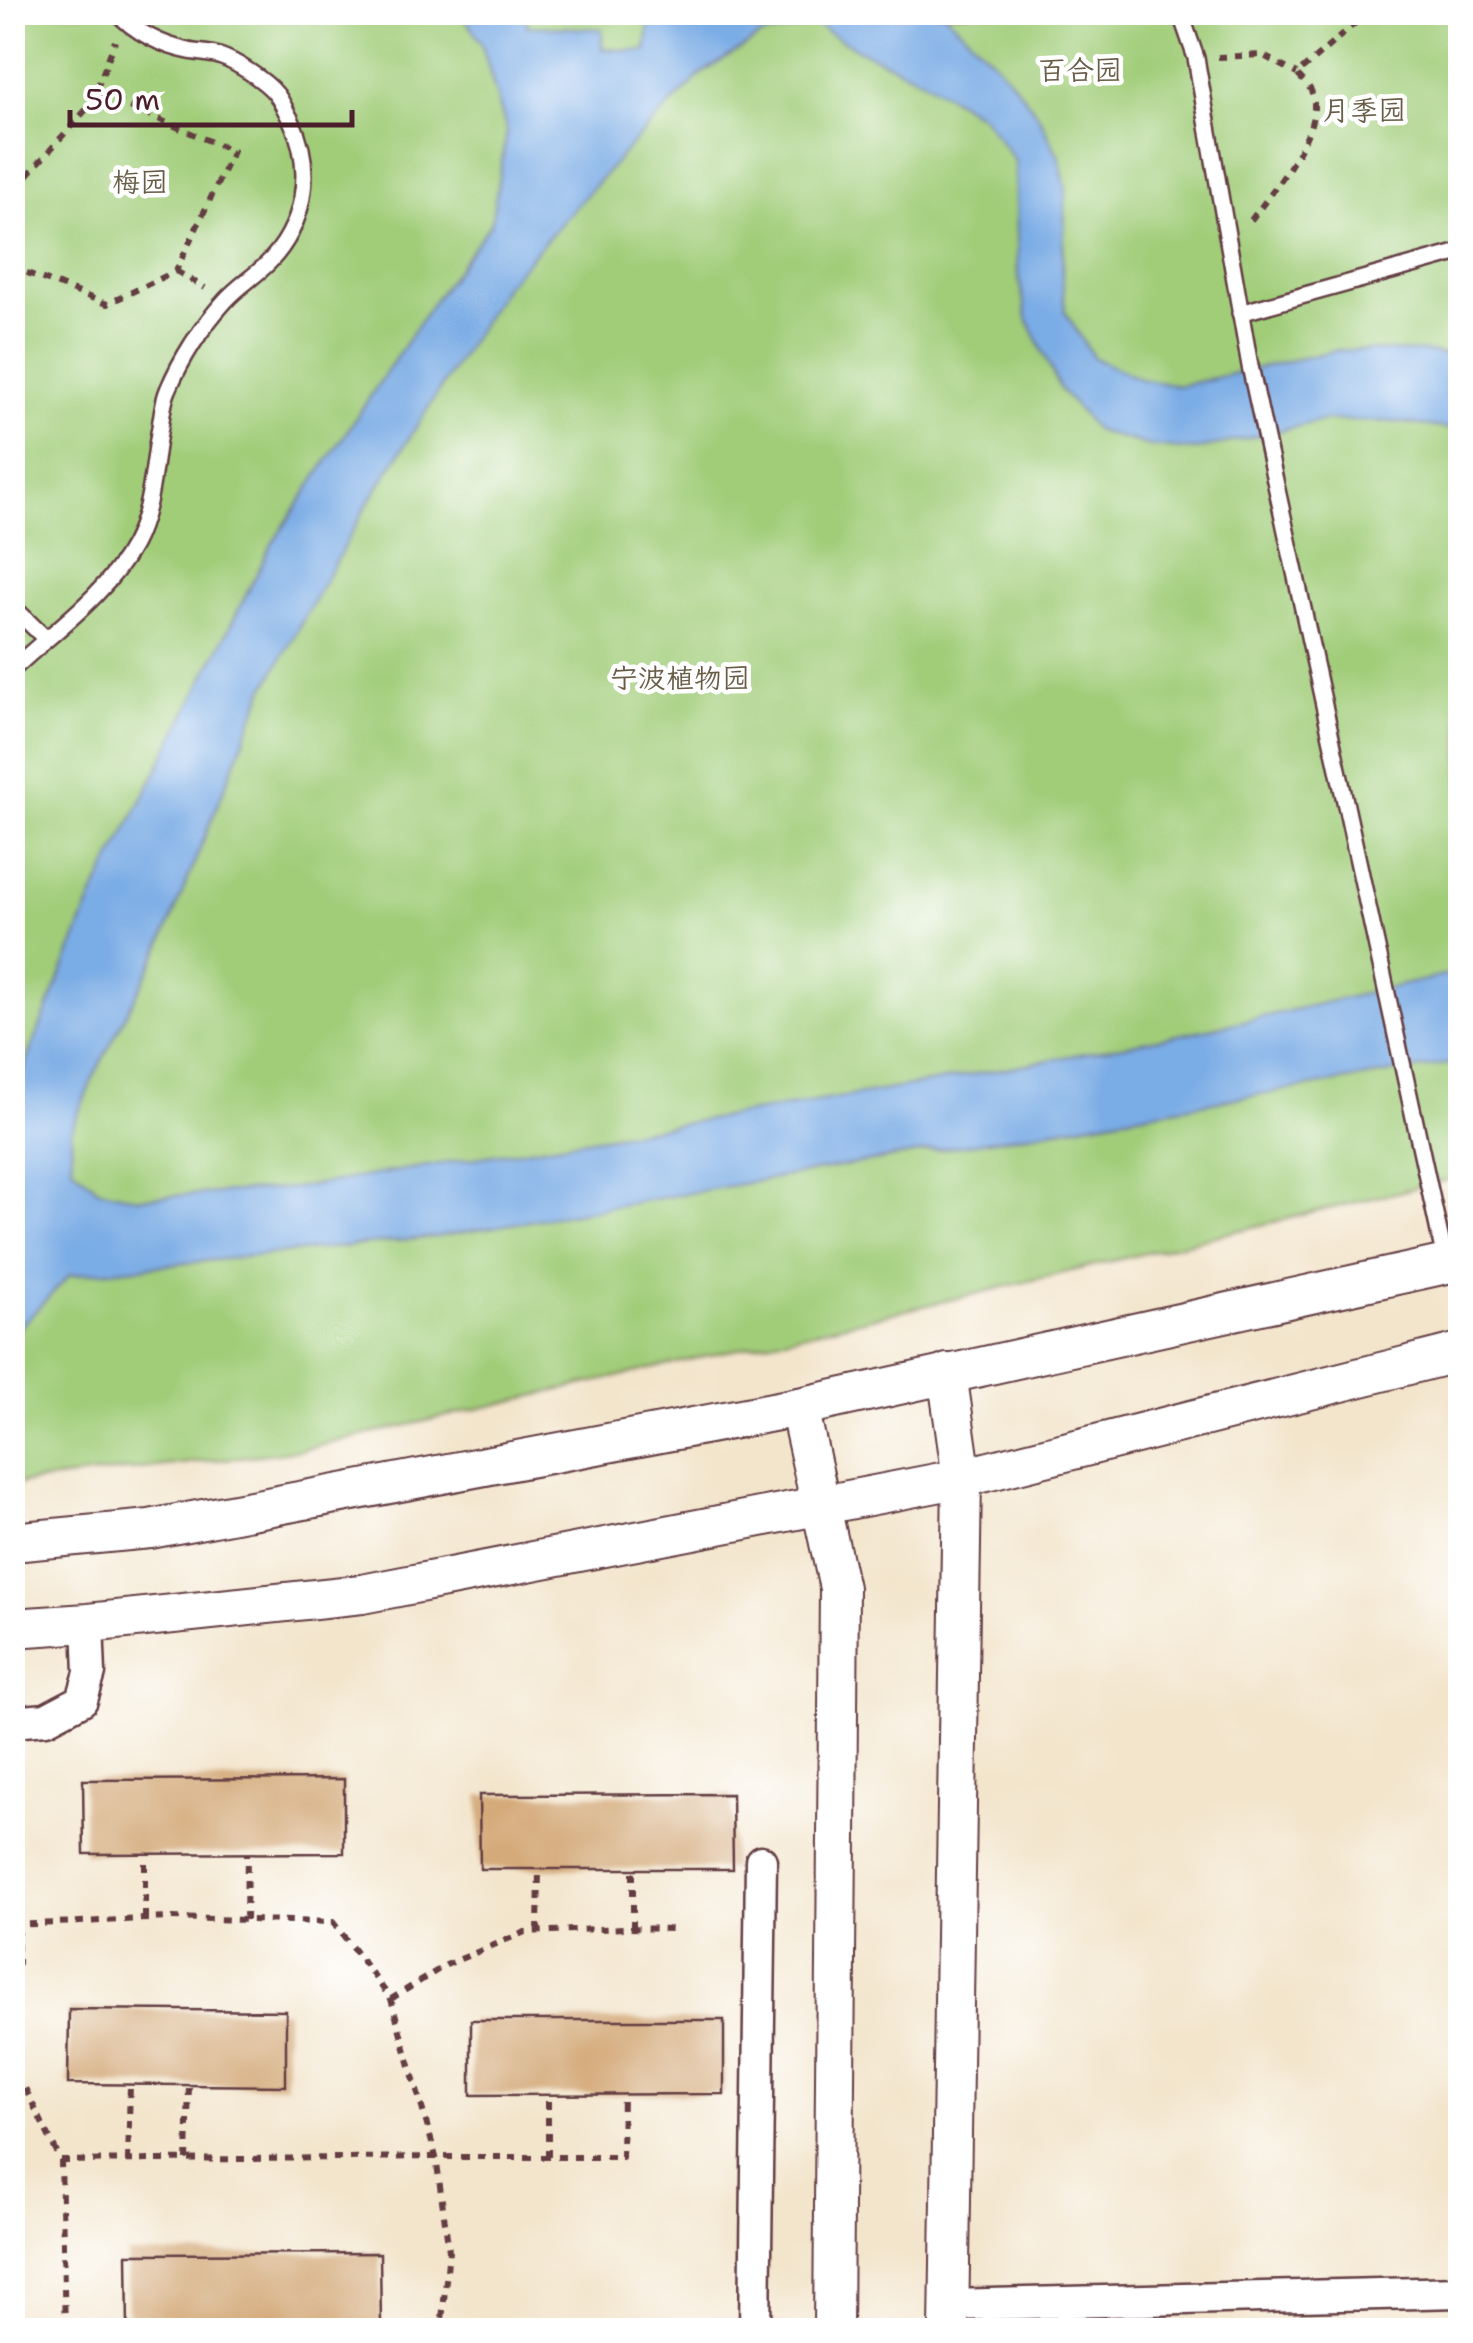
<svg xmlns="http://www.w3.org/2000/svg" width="1473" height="2343" font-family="'Shantell Sans','LXGW WenKai TC',sans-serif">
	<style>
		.green { fill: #a1cd79; stroke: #767652; stroke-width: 2.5 }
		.water { fill: #7aace5; stroke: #626688; stroke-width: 2.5 }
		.building { fill: #d4aa7a }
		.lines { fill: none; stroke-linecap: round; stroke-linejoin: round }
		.service-casing { stroke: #633d43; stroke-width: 20 }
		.minor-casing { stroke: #633d43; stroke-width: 35 }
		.tertiary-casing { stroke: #633d43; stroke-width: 42 }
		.path { stroke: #633d43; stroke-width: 6; stroke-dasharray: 8 8; stroke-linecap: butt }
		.service { stroke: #fff; stroke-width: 15 }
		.minor { stroke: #fff; stroke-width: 30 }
		.tertiary { stroke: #fff; stroke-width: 38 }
		.labels { text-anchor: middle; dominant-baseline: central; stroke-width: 9; stroke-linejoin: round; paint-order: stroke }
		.park-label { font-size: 28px; fill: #685c46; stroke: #fff }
	</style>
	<rect width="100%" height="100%" fill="#fff"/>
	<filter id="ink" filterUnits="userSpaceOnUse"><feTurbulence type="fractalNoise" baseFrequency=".01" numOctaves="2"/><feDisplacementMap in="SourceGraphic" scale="20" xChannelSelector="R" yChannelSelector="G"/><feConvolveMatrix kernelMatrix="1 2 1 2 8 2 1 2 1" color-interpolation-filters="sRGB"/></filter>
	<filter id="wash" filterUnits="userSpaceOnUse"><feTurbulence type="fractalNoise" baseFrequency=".0048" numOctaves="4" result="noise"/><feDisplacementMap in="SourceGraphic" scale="40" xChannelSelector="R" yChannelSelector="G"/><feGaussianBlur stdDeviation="2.25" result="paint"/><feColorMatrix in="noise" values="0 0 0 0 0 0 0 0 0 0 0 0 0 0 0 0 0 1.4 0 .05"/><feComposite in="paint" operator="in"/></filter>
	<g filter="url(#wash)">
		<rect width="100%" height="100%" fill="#f3e5cc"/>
		<path class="green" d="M12,13H1460V1177L975,1294L300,1450L13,1484Z"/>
		<path class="water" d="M461,13H527V26L602,29V49L646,51L650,13H944L995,62L1015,85L1038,115L1059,157L1066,189L1062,274L1065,312L1094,358L1140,379L1179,386L1337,350L1428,352L1460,358V430L1397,422L1325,420L1195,450L1150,446L1097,431L1060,389L1027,318L1018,274L1015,161L983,117L921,79L857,49L816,25L761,36L701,74L630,146L505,286L367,505L264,690L158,953L94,1076L71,1131L72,1167L98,1189L138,1198L295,1188L934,1082L1209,1029L1460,972V1062L1224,1100L436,1237L70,1275L13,1334V1094L93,896L272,544L433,302L491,223L507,132L481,42Z"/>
		<g id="blocks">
			<g class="building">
				<path d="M344,1779V1853L84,1854L83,1780Z"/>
				<path d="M732,1794L733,1869H480L479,1795Z"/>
				<path d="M69,2009L286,2011V2086L68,2084Z"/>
				<path d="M471,2020H724V2094L471,2095Z"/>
				<path d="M380,2253L381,2328L128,2329L127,2254Z"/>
			</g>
		</g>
	</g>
	<g filter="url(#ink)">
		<use href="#blocks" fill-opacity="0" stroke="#633d43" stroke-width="2.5"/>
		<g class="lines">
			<g class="service-casing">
				<g id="service">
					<path d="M1180,12L1196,58L1250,366L1446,1264"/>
					<path d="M1240,313L1460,252"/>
					<path d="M12,606L45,638"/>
					<path d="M12,670C54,630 105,597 133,545C152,509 153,466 160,427C162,415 163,401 168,390C181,359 202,326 225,301C236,288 252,278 265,266C305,228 315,170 291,120C286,112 282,101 276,94C266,81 235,61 219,56C210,53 199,53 189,51C164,46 134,32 117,12"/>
				</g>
			</g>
			<g class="minor-casing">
				<g id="minor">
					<path d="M12,1722L46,1719L82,1700L90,1673L88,1623"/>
					<path d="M949,2305L1460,2292"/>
					<path d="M755,2330L761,1861"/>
				</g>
			</g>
			<g class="tertiary-casing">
				<g id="tertiary">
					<path d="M947,1373L962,1478L949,2330"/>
					<path d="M799,1407L839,1588L833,2330"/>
					<path d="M12,1542L150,1529L799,1407L1460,1261"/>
					<path d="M12,1628L88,1623L362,1594L962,1478L1460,1352"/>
				</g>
			</g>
			<g class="path">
				<path d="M1218,57L1262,55L1297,74"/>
				<path d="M12,173L27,176L91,104L115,41"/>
				<path d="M12,205L27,176"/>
				<path d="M1251,220C1272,192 1325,129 1312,93C1310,86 1301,79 1297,74L1368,12"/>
				<path d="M12,267L107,304L176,271L233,151L95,92"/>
				<path d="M176,271L205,288"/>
				<path d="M12,1821H18V1963H12"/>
				<path d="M145,1919V1854"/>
				<path d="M246,1920L247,1854"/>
				<path d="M12,1925L168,1918L333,1922L391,1999L436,2157L449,2251L441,2330"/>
				<path d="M633,1928V1869"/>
				<path d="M538,1932L539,1869"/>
				<path d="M391,1999L446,1965L525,1932L624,1928L677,1929"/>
				<path d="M12,2084H23L61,2161L65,2330"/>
				<path d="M548,2157V2095"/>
				<path d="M187,2160L189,2085"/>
				<path d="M61,2161L436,2157H622L623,2094"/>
				<path d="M128,2161L130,2084"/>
				<path d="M300,2328V2330"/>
				<path d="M217,2330V2329"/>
			</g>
			<use href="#service" class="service"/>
			<use href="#minor" class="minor"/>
			<use href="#tertiary" class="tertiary"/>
		</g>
	</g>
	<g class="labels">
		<g class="park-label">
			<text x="1080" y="70">百合园</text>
			<text x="1364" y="110">月季园</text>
			<text x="140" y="182">梅园</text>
			<text x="680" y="678">宁波植物园</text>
		</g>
	</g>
	<rect width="1473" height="2343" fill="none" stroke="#fff" stroke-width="50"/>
	<path d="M70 110v15h282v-15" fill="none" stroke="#4a1f2b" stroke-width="5"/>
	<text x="85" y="110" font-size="30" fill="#4a1f2b" stroke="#ffffff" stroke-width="8" paint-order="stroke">50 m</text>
</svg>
